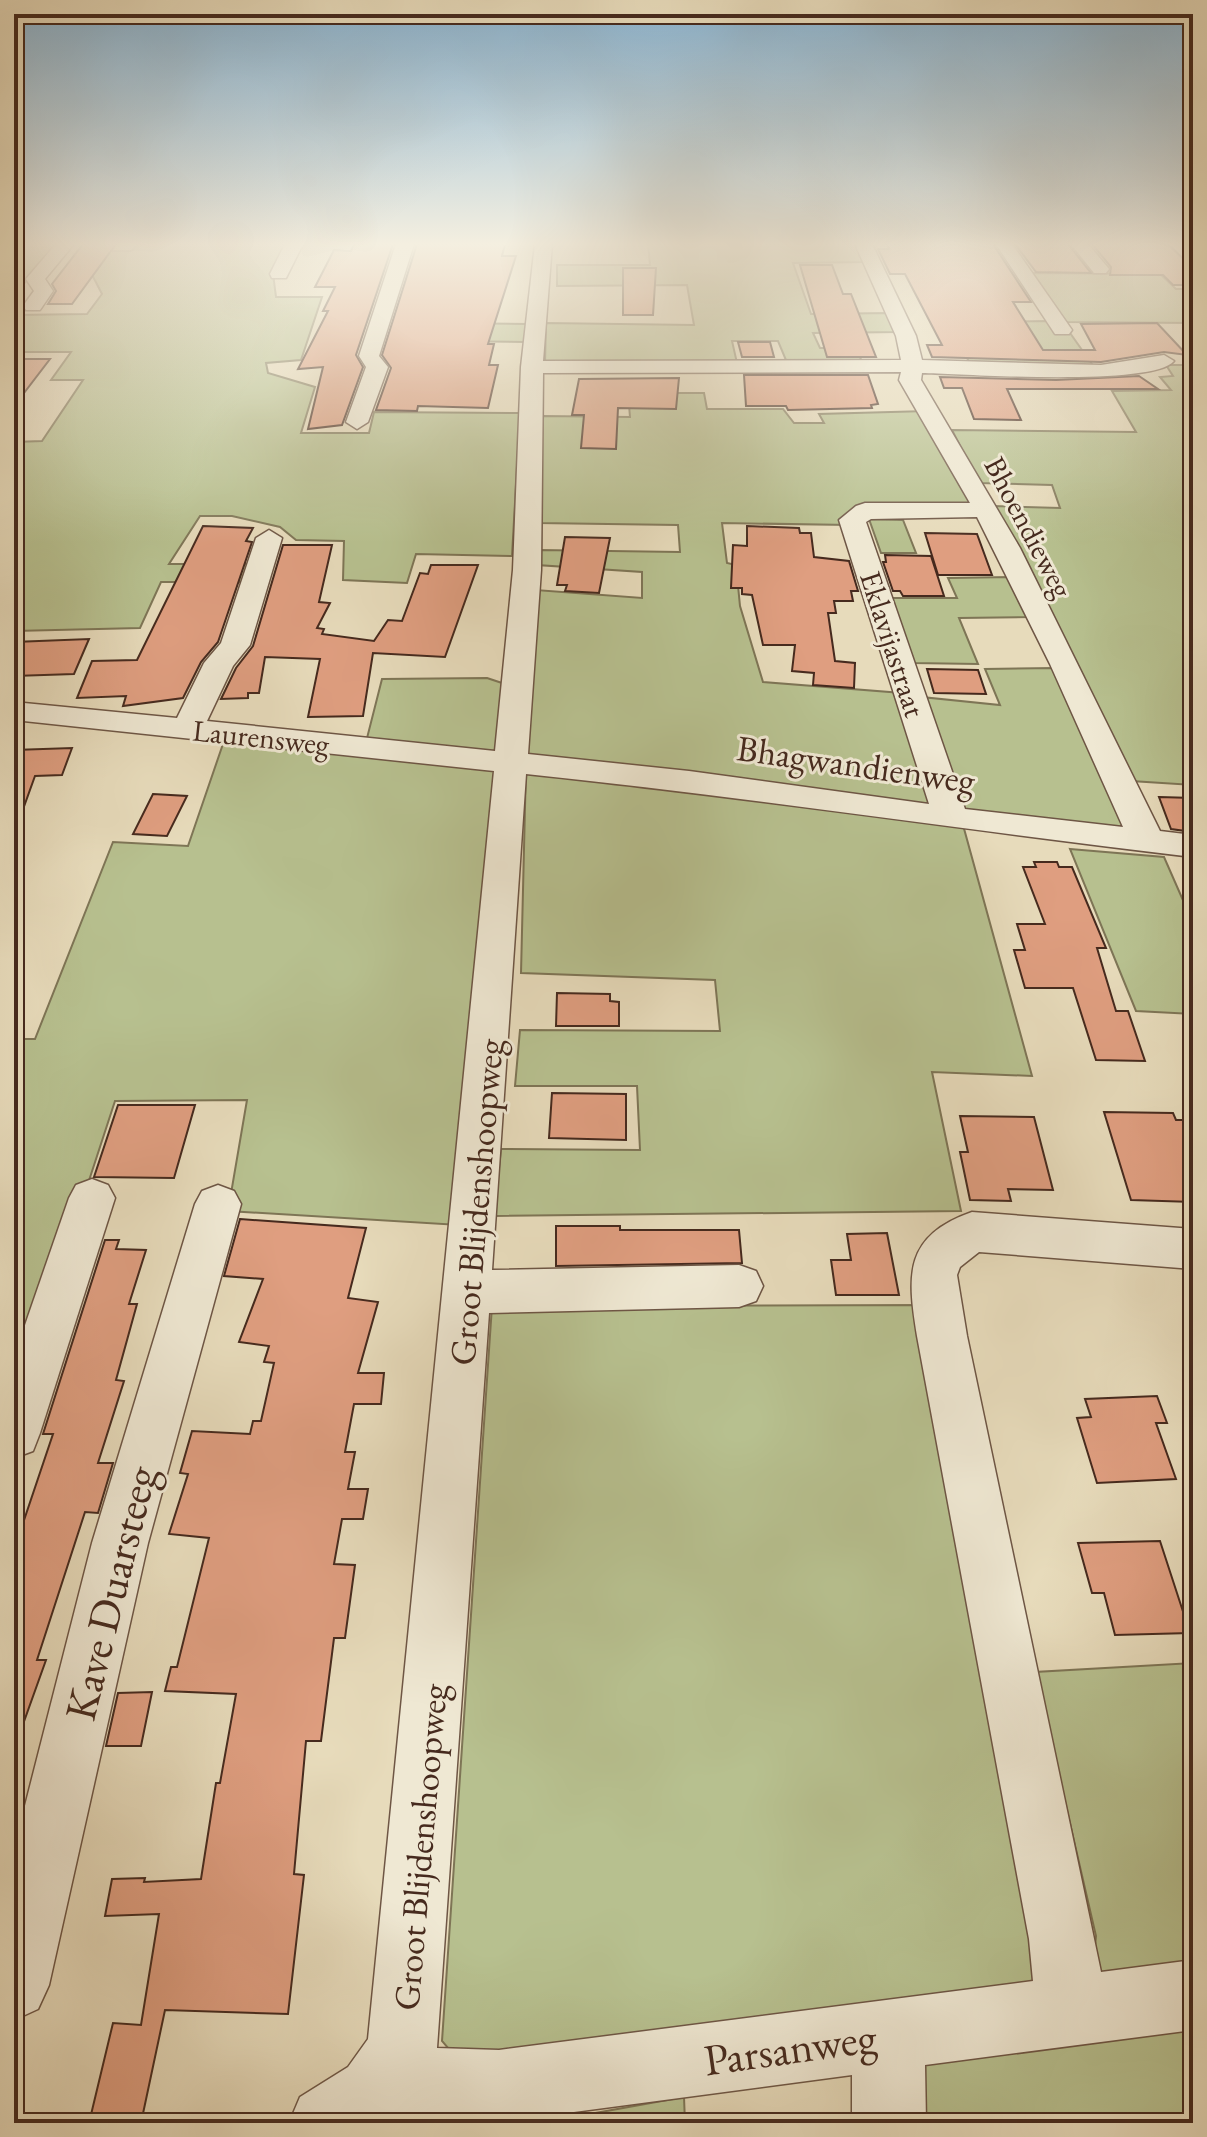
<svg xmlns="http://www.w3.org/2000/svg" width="1207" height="2137" font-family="'EB Garamond',serif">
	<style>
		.green { fill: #b7c08f; stroke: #7e7556; stroke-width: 2 }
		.building { fill: #df9e80; stroke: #462a1e; stroke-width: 2 }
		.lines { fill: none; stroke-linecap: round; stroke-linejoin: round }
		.minor-casing { stroke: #6e5645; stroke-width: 3 }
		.minor { fill: #efe8d3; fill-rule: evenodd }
		.labels { text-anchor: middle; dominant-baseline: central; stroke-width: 6; stroke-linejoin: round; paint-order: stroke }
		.far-street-label { font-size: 30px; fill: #462a1e; stroke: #efe8d3 }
		.street-label { font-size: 36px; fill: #462a1e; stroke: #efe8d3 }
		.near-street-label { font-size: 44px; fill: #462a1e; stroke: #efe8d3 }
	</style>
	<rect width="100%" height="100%" fill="#e7dbbb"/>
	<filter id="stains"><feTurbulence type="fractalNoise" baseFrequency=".0025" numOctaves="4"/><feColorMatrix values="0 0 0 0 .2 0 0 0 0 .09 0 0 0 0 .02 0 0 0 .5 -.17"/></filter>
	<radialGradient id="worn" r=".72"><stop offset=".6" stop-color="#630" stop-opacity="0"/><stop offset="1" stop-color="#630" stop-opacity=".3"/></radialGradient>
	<g class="green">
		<path d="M14,244H60L19,289L24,294L14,309Z"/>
		<path d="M138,244H289L273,274L276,297H322L301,360L266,363L268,373L315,387L301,433H369L374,412L520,413L512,556L416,554L407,583L343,580L344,541L296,540L280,527L232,516H200L169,564H256L249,582H161L140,628L14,631V442L42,441L83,380H51L71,352H14V315L87,314L102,294L87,265L98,251H132Z"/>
		<path d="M648,244H857L866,262L793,263L811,314L890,313L899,332L813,333L820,348H855L864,365H788L778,341H732L737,363H545L546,323L694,325L687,285L557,286V265H650Z"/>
		<path d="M1028,273L1160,274L1176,289H1193V323L1064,322Z"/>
		<path d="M1048,321L1057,333H1070L1094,367H972L961,347L980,322Z"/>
		<path d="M446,323L526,324L525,342L441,341Z"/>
		<path d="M1166,365H1193V785L1131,781L994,506L1060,508L1052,485L979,483L952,430L1136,432L1112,391L1171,390L1160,377L1173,376Z"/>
		<path d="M666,393H704L707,409H783L794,423H824L819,414L927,411L981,507L859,510L850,525L722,523L727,563L736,565L740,606L763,682L902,693L939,810L527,757L536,590L642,598V572L537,565L539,550L680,552L678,525L538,523L543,416L630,417L629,405Z"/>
		<path d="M869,519L903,520L916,553H881Z"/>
		<path d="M1012,577L1030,617L959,618L978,664L912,663L890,598H957L948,578Z"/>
		<path d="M1055,668L1134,834L956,812L921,697L1000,705L985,669Z"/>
		<path d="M487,678L508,685L498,752L366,742L382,679Z"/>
		<path d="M224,741L495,770L459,1225L228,1211L247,1100L115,1101L14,1410V1039H35L113,842L188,846Z"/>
		<path d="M526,766L963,825L1032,1076L932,1072L961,1211L494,1216L501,1149L640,1150L637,1086H515L520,1030L720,1031L715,980L521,973Z"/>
		<path d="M1070,849L1164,857L1193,923V1014L1136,1011Z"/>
		<path d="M930,1305L1060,1931L1034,1995L472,2076L442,2041L492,1306Z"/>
		<path d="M1193,1663V1978L1091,1989L1096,1936L1035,1672Z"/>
		<path d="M1193,2021V2123H917L911,2056Z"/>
		<path d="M684,2097L685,2123H540Z"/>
	</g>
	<g class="building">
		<path d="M83,244H116L72,304H48L56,291L52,284Z"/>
		<path d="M354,244H393L356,355L363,367L342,425L308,429L323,367L298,369L328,311H323L335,287H315L334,250L351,251Z"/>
		<path d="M417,244H505L502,256H516L488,344H494L489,365H498L488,408L418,406L417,411L376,410L391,368L382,355Z"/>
		<path d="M887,244H993L1031,302H1013L1043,350H1095L1081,324L1157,323L1187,355L1164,352L1101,362L932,357L927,345H942L905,274H890L878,249H889Z"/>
		<path d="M1015,244H1068L1091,273L1036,272Z"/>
		<path d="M1092,244H1168L1193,268V285H1173L1163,275H1110L1111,267Z"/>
		<path d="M800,265H832L843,294H851L876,357H827Z"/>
		<path d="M623,268H656L653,315H623Z"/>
		<path d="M738,342H770L774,357H742Z"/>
		<path d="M14,359H50L14,406Z"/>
		<path d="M744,375H868L878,404L871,405L872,408L788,410L786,406H746Z"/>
		<path d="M1139,376L1158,389H1007L1021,420L974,419L962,388H944L940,377L1056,380Z"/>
		<path d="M679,378L676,409L618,408L616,449L581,448L584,415H572L579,379Z"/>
		<path d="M203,526L253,528L246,541L252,542L218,642L201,662L183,698L123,706L126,696L77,698L92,661L137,660Z"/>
		<path d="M747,526L799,528L800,533H811L814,557L849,561L858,591H851L853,601H834L836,613H828L835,661L855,663L854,688L813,685L814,673L792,671L795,645H763L752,595L742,594V588H731L733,545L747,546Z"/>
		<path d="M925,533L977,534L992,575H938Z"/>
		<path d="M565,537L610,538L599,593L565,591L567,585H557Z"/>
		<path d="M283,545H332L319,602L330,603L317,628L324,629L322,634L374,641L388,620L402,621L420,573L428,574L431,565H478L445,657L373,653L363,716L308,717L320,659L265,657L259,693H248V698L221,699L236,668L253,646Z"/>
		<path d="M885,555L931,556L944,596H903L900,591H893L883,562H886Z"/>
		<path d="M89,639L74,674L14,676V642Z"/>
		<path d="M927,669L978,670L986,694L934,693Z"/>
		<path d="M72,748L62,775L35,776L17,826H14V750Z"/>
		<path d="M153,794L187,796L167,836L133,834Z"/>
		<path d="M1159,797L1193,798V832L1171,829Z"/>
		<path d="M1034,862H1057L1059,867H1072L1106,948H1097L1116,1011H1128L1145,1061L1096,1060L1073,988H1025L1014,950H1025L1017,924H1045L1023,867H1036Z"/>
		<path d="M557,993L610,994V1001L619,1002V1026H556Z"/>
		<path d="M552,1093L626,1094V1140L549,1138Z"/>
		<path d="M118,1105H195L174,1178L94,1177Z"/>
		<path d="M1104,1112L1173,1113L1176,1120H1193V1202L1131,1200Z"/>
		<path d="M960,1116L1034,1117L1053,1190L1008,1189L1011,1201L970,1200L960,1152H968Z"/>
		<path d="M240,1219L366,1228L348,1298L378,1302L358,1373H384L381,1404H354L345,1452H355L348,1489H368L363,1519H342L334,1564L355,1565L345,1638H334L321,1741H306L294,1874L304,1875L288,2014L165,2010L141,2123H89L113,2023L141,2025L159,1914L105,1916L112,1879L145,1878L144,1882L201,1879L216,1783H220L236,1694L165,1691L171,1667H177L209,1538L169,1534L188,1474L180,1473L192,1431L250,1434L253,1421H261L274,1363L264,1362L269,1346L239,1342L263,1279L224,1276Z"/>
		<path d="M556,1226H620V1230H739L742,1263L556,1266Z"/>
		<path d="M887,1233L899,1295H836L831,1260H851L847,1234Z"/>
		<path d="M105,1240H119L116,1249L146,1250L129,1304H137L116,1380L124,1381L98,1463H113L98,1513L85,1512L37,1660H46L17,1741L14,1740V1534L19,1535L53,1434H43Z"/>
		<path d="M1157,1396L1167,1423H1156L1176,1479L1097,1483L1077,1418L1091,1417L1085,1399Z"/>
		<path d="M1160,1541L1190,1633L1115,1635L1104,1593H1092L1078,1543Z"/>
		<path d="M152,1692L141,1746H106L118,1693Z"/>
	</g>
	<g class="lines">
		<g class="minor-casing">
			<g id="minor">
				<path d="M56,244H74L45,279L53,291L40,310H26L23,306L34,291L26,279Z"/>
				<path d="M285,244H303L286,278H272L270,274Z"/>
				<path d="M396,244H414L379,356L388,367L368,422L357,429L346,422L366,367L359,356Z"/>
				<path d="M535,244H552L543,361L901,360L896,336L855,244H872L916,336L922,360L1101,365L1164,355L1174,361C1153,387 963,374 922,373L921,380L1020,548L1160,831L1193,835V857C971,831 749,797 526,774L492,1270L739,1265L756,1271L763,1286L756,1301L739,1307L489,1313L437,2048L499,2050L1033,1981L1029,1939L917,1336C907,1274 904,1236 972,1212L1193,1229V1269L979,1252L960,1267L957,1275L967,1336L1101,1972L1193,1960V2030L925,2065L926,2123H852V2075L499,2122L399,2119L394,2123H289L300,2097L348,2067L368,2039L494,771L14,720V702L177,718L204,663L221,643L256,538L269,530L282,538L250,645L233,666L207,721L495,751L513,570L521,367ZM901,372L899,380L970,503H865L856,506L839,520L929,804L689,771L528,754L541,570L543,373ZM977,517L1050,664L1123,827L965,809L866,522L871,519Z"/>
				<path d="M996,244H1012L1072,330L1069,334H1055Z"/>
				<path d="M1071,244H1088L1109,269L1106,273H1094Z"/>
				<path d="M92,1179L108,1185L115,1198L40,1433L33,1451L14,1458V1357L69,1198L76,1185Z"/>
				<path d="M218,1185L234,1191L241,1204L148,1543L49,1985L38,2009L14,2020V1849L92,1543L195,1204L202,1191Z"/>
			</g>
		</g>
		<use href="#minor" class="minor"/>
	</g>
	<linearGradient id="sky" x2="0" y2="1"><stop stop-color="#89b6d6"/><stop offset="0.45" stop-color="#f4efe0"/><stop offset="1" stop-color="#f4efe0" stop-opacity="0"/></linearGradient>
	<rect width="1207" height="543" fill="url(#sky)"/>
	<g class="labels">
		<g class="far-street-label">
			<text transform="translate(1029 527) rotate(62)">Bhoendieweg</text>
			<text transform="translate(893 644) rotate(72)">Eklavijastraat</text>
			<text transform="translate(261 737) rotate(6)">Laurensweg</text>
		</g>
		<g class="street-label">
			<text transform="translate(856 764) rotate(8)">Bhagwandienweg</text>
			<text transform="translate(476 1202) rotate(-85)">Groot Blijdenshoopweg</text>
			<text transform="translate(420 1847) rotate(-85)">Groot Blijdenshoopweg</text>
		</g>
		<g class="near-street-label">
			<text transform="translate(110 1593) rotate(-76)">Kave Duarsteeg</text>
			<text transform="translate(790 2048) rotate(-8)">Parsanweg</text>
		</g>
	</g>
	<rect width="1207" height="2137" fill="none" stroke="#e7dbbb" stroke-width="48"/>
	<rect x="16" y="16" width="1175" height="2105" fill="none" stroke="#462a1e" stroke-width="4"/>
	<rect x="24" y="24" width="1159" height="2089" fill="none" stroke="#462a1e" stroke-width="2"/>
	<rect width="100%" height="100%" filter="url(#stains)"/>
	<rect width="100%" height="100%" fill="url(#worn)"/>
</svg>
